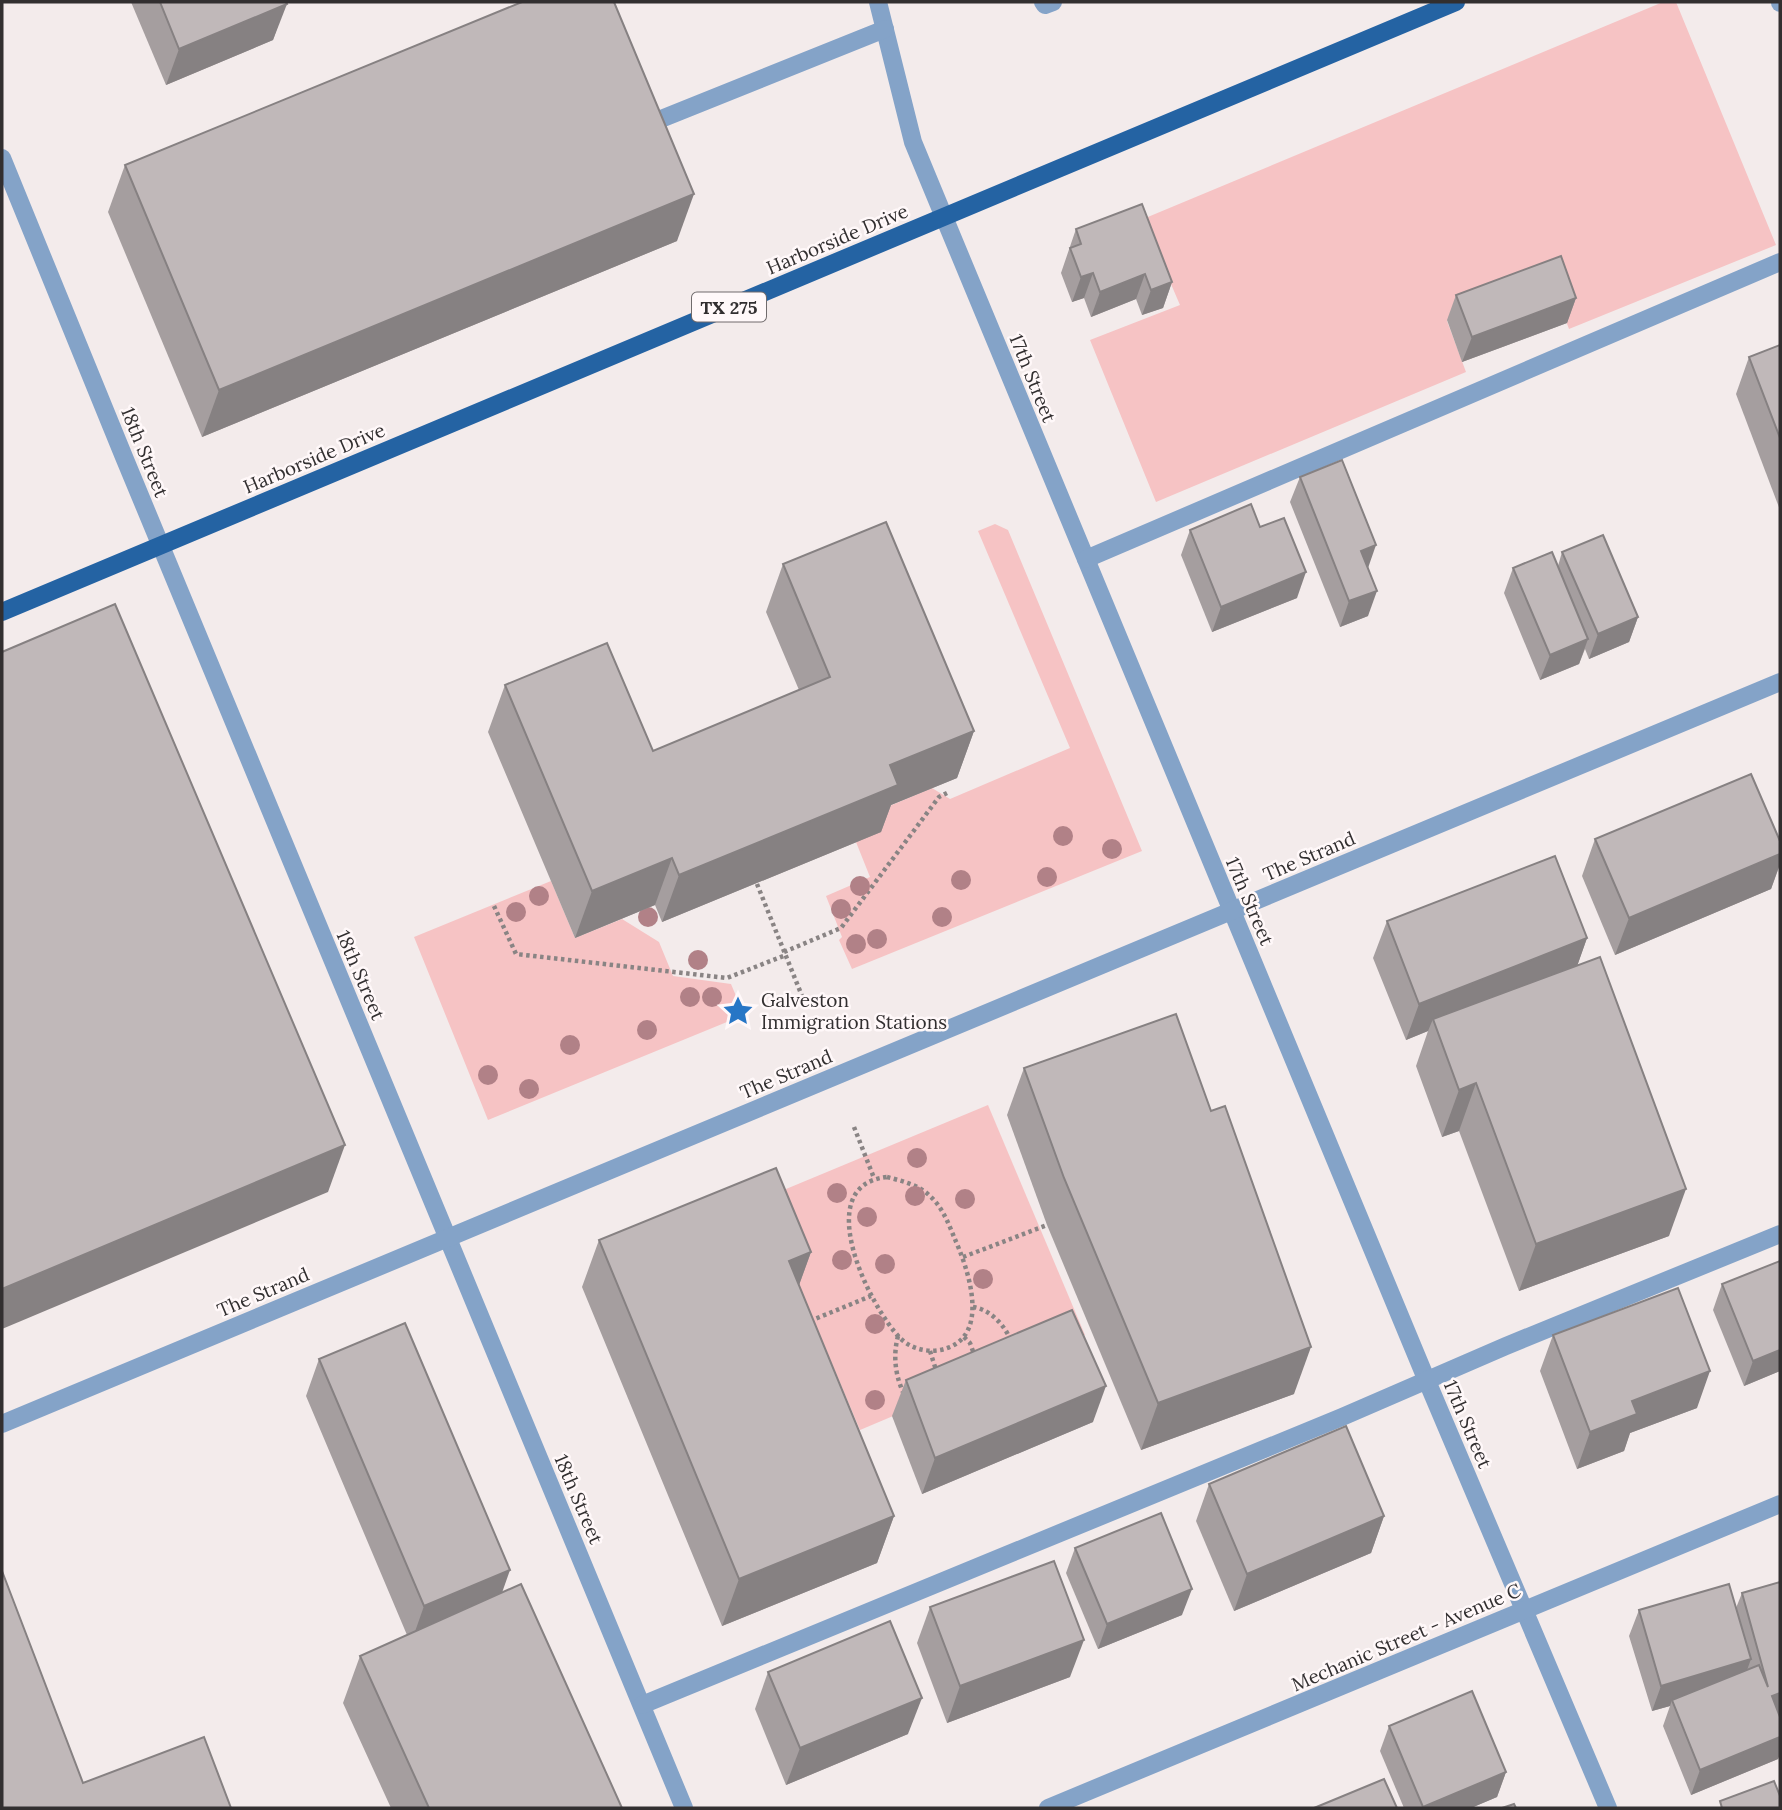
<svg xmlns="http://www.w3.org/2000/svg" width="1782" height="1810" font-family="Lora,serif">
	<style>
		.green { fill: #f6c3c4 }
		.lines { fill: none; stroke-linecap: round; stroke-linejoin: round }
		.path { stroke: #898484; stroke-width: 4.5; stroke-dasharray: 3.5 3.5; stroke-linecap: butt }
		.minor { stroke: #84a3c8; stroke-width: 18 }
		.major { stroke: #2463a3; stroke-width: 18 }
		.tree { fill: #b18187 }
		.wall { fill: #a59e9f }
		.shaded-wall { fill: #868182 }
		.building { fill: #c0b8b9; stroke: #868182; stroke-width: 2 }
		.labels { text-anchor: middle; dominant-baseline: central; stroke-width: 5; stroke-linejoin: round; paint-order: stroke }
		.shield { fill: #fff8f9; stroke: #706b6c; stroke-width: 2 }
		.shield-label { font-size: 18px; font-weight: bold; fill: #322f30 }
		.street-label { font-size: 19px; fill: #322f30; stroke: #fff8f9 }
		.poi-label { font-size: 19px; fill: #322f30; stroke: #fff8f9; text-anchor: start }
	</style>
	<rect width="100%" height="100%" fill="#f3ebeb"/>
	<g class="green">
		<path d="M1663,2H1676L1776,245L1569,329L1551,282L1447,321L1466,372L1156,502L1090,340L1180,305L1143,219Z"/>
		<path d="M995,524L1008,530L1142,851L852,969L839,940L842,937L826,896L870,877L856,842L873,813L932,788L950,799L1070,748L978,531Z"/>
		<path d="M551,881L575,938L622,919L659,942L673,976L731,984L744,1015L488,1120L414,937Z"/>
		<path d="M988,1105L1085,1335L860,1430L762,1199Z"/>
	</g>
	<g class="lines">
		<g class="path">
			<path d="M757,884L804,1001"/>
			<path d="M494,906L516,954L727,978L786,955"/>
			<path d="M784,952L841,928L939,797L947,793"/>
			<path d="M854,1127L874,1178"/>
			<path d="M887,1177C902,1181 919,1185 930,1196C942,1207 948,1222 954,1237C967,1266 990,1330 950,1347C934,1354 914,1351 901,1339C870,1308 809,1185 887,1177Z"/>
			<path d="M963,1257L1047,1225"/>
			<path d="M973,1307C989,1309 1004,1324 1010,1339"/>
			<path d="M810,1321L871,1296"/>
			<path d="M898,1336C893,1355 895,1374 903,1392"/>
			<path d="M964,1337L970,1343L974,1354"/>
			<path d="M930,1351L936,1370"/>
		</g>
		<g class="minor">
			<path d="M878,2L913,142L944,217L1427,1381L1608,1808"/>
			<path d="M1043,2L1045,5L1053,2"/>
			<path d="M1780,2V3"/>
			<path d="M651,123L885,29"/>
			<path d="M2,158L124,457L684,1808"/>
			<path d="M1086,559L1780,262"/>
			<path d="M2,1424L1780,682"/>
			<path d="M642,1705L1342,1417L1506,1346L1780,1234"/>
			<path d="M1048,1808L1780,1504"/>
		</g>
		<path class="major" d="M2,612L1456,2"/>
	</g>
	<g class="tree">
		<circle cx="1063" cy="836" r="10"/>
		<circle cx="1112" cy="849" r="10"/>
		<circle cx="1047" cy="877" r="10"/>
		<circle cx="961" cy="880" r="10"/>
		<circle cx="860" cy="886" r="10"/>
		<circle cx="539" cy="896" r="10"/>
		<circle cx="841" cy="909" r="10"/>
		<circle cx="516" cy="912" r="10"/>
		<circle cx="648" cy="917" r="10"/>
		<circle cx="942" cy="917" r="10"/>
		<circle cx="877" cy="939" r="10"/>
		<circle cx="856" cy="944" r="10"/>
		<circle cx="698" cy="960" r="10"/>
		<circle cx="690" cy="997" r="10"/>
		<circle cx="712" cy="997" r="10"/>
		<circle cx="647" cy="1030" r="10"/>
		<circle cx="570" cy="1045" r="10"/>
		<circle cx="488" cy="1075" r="10"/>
		<circle cx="529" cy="1089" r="10"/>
		<circle cx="917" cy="1158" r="10"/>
		<circle cx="837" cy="1193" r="10"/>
		<circle cx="915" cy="1196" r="10"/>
		<circle cx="965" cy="1199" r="10"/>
		<circle cx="867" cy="1217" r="10"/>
		<circle cx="842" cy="1260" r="10"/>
		<circle cx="885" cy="1264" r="10"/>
		<circle cx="983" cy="1279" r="10"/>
		<circle cx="875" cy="1324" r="10"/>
		<circle cx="875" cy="1400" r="10"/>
	</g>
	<g class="wall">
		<path d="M131,2H286L273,40L166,85Z"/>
		<path d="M125,165L677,241L202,437L108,212Z"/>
		<path d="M1076,229L1172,282L1163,308L1142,315L1136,299L1091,317L1084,298L1072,302L1061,273Z"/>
		<path d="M1456,295L1576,298L1567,323L1462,362L1447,320Z"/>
		<path d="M1780,345V510L1736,394L1749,357Z"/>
		<path d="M1300,477L1368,616L1340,627L1290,502Z"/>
		<path d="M1260,527L1297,598L1212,632L1181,555L1190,530Z"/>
		<path d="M1562,552L1638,617L1629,642L1589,659L1585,649L1579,664L1540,680L1504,593L1513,568L1558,566Z"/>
		<path d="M783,564L974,731L957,778L891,805L881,832L662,922L655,905L575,938L488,732L505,685L653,751L799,690L766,612Z"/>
		<path d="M1595,839L1780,841V864L1771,889L1615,955L1582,876Z"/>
		<path d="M1387,921L1587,938L1577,966L1669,1236L1519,1291L1459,1131L1442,1137L1416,1066L1428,1031L1406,1040L1373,958Z"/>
		<path d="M1024,1068L1294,1394L1141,1450L1047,1225L1007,1115Z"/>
		<path d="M599,1240L811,1252L799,1285L894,1516L877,1563L722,1626L582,1287Z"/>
		<path d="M1780,1261V1371L1744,1386L1713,1310L1722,1284Z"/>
		<path d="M1553,1335L1697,1408L1630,1433L1624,1451L1577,1469L1540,1371Z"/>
		<path d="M319,1359L502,1592L622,1808H391L343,1703L360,1656L407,1635L306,1396Z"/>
		<path d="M906,1380L1093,1422L922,1494L892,1416Z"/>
		<path d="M1209,1484L1384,1516L1371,1553L1234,1611L1196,1521Z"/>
		<path d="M1075,1548L1182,1615L1098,1649L1066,1573Z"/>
		<path d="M1742,1593L1780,1717V1754L1778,1759L1691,1795L1663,1726L1670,1706L1652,1711L1629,1636L1639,1610L1736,1608Z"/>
		<path d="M930,1607L1070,1677L947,1723L917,1643Z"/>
		<path d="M768,1672L908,1734L786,1785L755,1709Z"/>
		<path d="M1389,1726L1506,1772L1497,1797L1471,1808H1404L1380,1751Z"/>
	</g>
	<g class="shaded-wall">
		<path d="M287,4L273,40L166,85L179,49Z"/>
		<path d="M694,194L677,241L202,437L219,390Z"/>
		<path d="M1093,273L1084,298L1072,302L1081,277Z"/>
		<path d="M1145,274L1136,299L1091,317L1100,292Z"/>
		<path d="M1172,282L1163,308L1142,315L1151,290Z"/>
		<path d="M1576,298L1567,323L1462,362L1472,337Z"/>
		<path d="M1376,545L1367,571L1361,551Z"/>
		<path d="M1306,572L1297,598L1212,632L1221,607Z"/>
		<path d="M1377,591L1368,616L1340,627L1349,601Z"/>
		<path d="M1638,617L1629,642L1589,659L1598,634Z"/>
		<path d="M1588,639L1579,664L1540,680L1550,655Z"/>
		<path d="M974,731L957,778L891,805L881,832L662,922L679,875L890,765Z"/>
		<path d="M1780,854V864L1771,889L1615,955L1629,918Z"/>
		<path d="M672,858L655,905L575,938L592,891Z"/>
		<path d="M1587,938L1574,975L1433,1019L1428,1031L1406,1040L1419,1004Z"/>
		<path d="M1476,1083L1459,1131L1442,1137L1459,1090Z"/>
		<path d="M345,1145L328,1192L2,1329V1289Z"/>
		<path d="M1686,1189L1669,1236L1519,1291L1536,1244Z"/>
		<path d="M811,1252L794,1299L789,1261Z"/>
		<path d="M1311,1347L1294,1394L1141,1450L1158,1403Z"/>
		<path d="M1780,1350V1371L1744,1386L1753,1361Z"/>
		<path d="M1710,1371L1697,1408L1630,1433L1624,1451L1577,1469L1590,1432L1632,1401Z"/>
		<path d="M1106,1386L1093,1422L922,1494L935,1458Z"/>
		<path d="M894,1516L877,1563L722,1626L739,1579Z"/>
		<path d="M1384,1516L1371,1553L1234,1611L1247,1574Z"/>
		<path d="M510,1570L497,1607L411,1643L424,1606Z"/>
		<path d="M1192,1589L1182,1615L1098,1649L1107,1624Z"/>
		<path d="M1084,1640L1070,1677L947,1723L960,1686Z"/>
		<path d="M1751,1659L1742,1684L1672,1700L1670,1706L1652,1711L1661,1686Z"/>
		<path d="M1780,1693V1716L1772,1696Z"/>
		<path d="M922,1698L908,1734L786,1785L800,1748Z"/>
		<path d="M1780,1737V1754L1778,1759L1691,1795L1700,1770Z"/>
		<path d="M1506,1772L1497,1797L1471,1808H1423V1807Z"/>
	</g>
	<g class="building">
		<path d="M160,2H286L287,4L179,49Z"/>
		<path d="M522,2H614L694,194L219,390L125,165Z"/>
		<path d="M1142,204L1172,282L1151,290L1145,274L1100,292L1093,273L1081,277L1070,248L1081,244L1076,229Z"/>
		<path d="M1561,256L1576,298L1472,337L1456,295Z"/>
		<path d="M1780,345V438L1749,357Z"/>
		<path d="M1342,460L1376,545L1361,551L1377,591L1349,601L1300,477Z"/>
		<path d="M1251,504L1260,527L1284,518L1306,572L1221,607L1190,530Z"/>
		<path d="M886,522L974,731L890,765L898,785L679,875L672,858L592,891L505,685L607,643L653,751L830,677L783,564Z"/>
		<path d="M1603,535L1638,617L1598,634L1562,552Z"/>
		<path d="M1552,552L1588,639L1550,655L1513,568Z"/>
		<path d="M115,604L345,1145L2,1289V652Z"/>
		<path d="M1751,774L1780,841V854L1629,918L1595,839Z"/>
		<path d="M1555,856L1587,938L1419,1004L1387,921Z"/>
		<path d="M1600,957L1686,1189L1536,1244L1476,1083L1459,1090L1433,1019Z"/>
		<path d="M1176,1014L1211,1111L1225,1106L1311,1347L1158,1403L1064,1178L1024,1068Z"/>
		<path d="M776,1168L811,1252L789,1261L894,1516L739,1579L599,1240Z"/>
		<path d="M1780,1261V1350L1753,1361L1722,1284Z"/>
		<path d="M1678,1288L1710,1371L1632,1401L1637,1414L1590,1432L1553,1335Z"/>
		<path d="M1072,1310L1106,1386L935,1458L906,1380Z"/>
		<path d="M405,1323L510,1570L424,1606L319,1359Z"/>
		<path d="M1346,1426L1384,1516L1247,1574L1209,1484Z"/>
		<path d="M1161,1513L1192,1589L1107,1624L1075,1548Z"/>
		<path d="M1054,1561L1084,1640L960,1686L930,1607Z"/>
		<path d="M2,1571L83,1783L204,1737L231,1808H2Z"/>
		<path d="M1780,1582V1693L1772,1696L1780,1717V1737L1700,1770L1672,1700L1759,1665L1768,1687L1742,1593Z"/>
		<path d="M521,1584L622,1808H429L360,1656Z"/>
		<path d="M1729,1584L1751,1659L1661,1686L1639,1610Z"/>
		<path d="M890,1621L922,1698L800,1748L768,1672Z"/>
		<path d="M1472,1691L1506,1772L1423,1807L1389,1726Z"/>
		<path d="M1384,1779L1397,1808H1314Z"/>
		<path d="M1774,1781L1780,1796V1808H1722L1720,1801Z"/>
		<path d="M1514,1804L1516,1808H1502Z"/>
	</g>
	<defs>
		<g id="sight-bare" transform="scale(2.415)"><path d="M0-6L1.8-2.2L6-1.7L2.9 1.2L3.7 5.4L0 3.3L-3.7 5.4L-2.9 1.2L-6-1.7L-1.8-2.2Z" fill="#2776c6" stroke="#fff8f9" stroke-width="2.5" paint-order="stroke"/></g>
	</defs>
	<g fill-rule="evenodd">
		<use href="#sight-bare" x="738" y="1011"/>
	</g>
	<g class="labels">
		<rect class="shield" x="692" y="292.5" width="74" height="29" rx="5"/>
		<g class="shield-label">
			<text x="729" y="307">TX 275</text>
		</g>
		<g class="street-label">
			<text transform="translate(837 239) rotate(-23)">Harborside Drive</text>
			<text transform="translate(1033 378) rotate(68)">17th Street</text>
			<text transform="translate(145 452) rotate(68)">18th Street</text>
			<text transform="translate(314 458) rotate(-23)">Harborside Drive</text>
			<text transform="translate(1309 856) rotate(-23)">The Strand</text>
			<text transform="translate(1250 901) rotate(67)">17th Street</text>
			<text transform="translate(361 975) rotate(67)">18th Street</text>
			<text transform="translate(786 1074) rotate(-23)">The Strand</text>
			<text transform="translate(263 1292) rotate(-23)">The Strand</text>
			<text transform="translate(1468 1424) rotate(67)">17th Street</text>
			<text transform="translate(579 1499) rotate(67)">18th Street</text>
			<text transform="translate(1406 1637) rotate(-23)">Mechanic Street - Avenue C</text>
		</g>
		<g class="poi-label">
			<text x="761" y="1000">Galveston<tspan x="761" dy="22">Immigration Stations</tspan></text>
		</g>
	</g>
	<rect width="1782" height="1810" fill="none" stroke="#322f30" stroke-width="7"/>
</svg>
